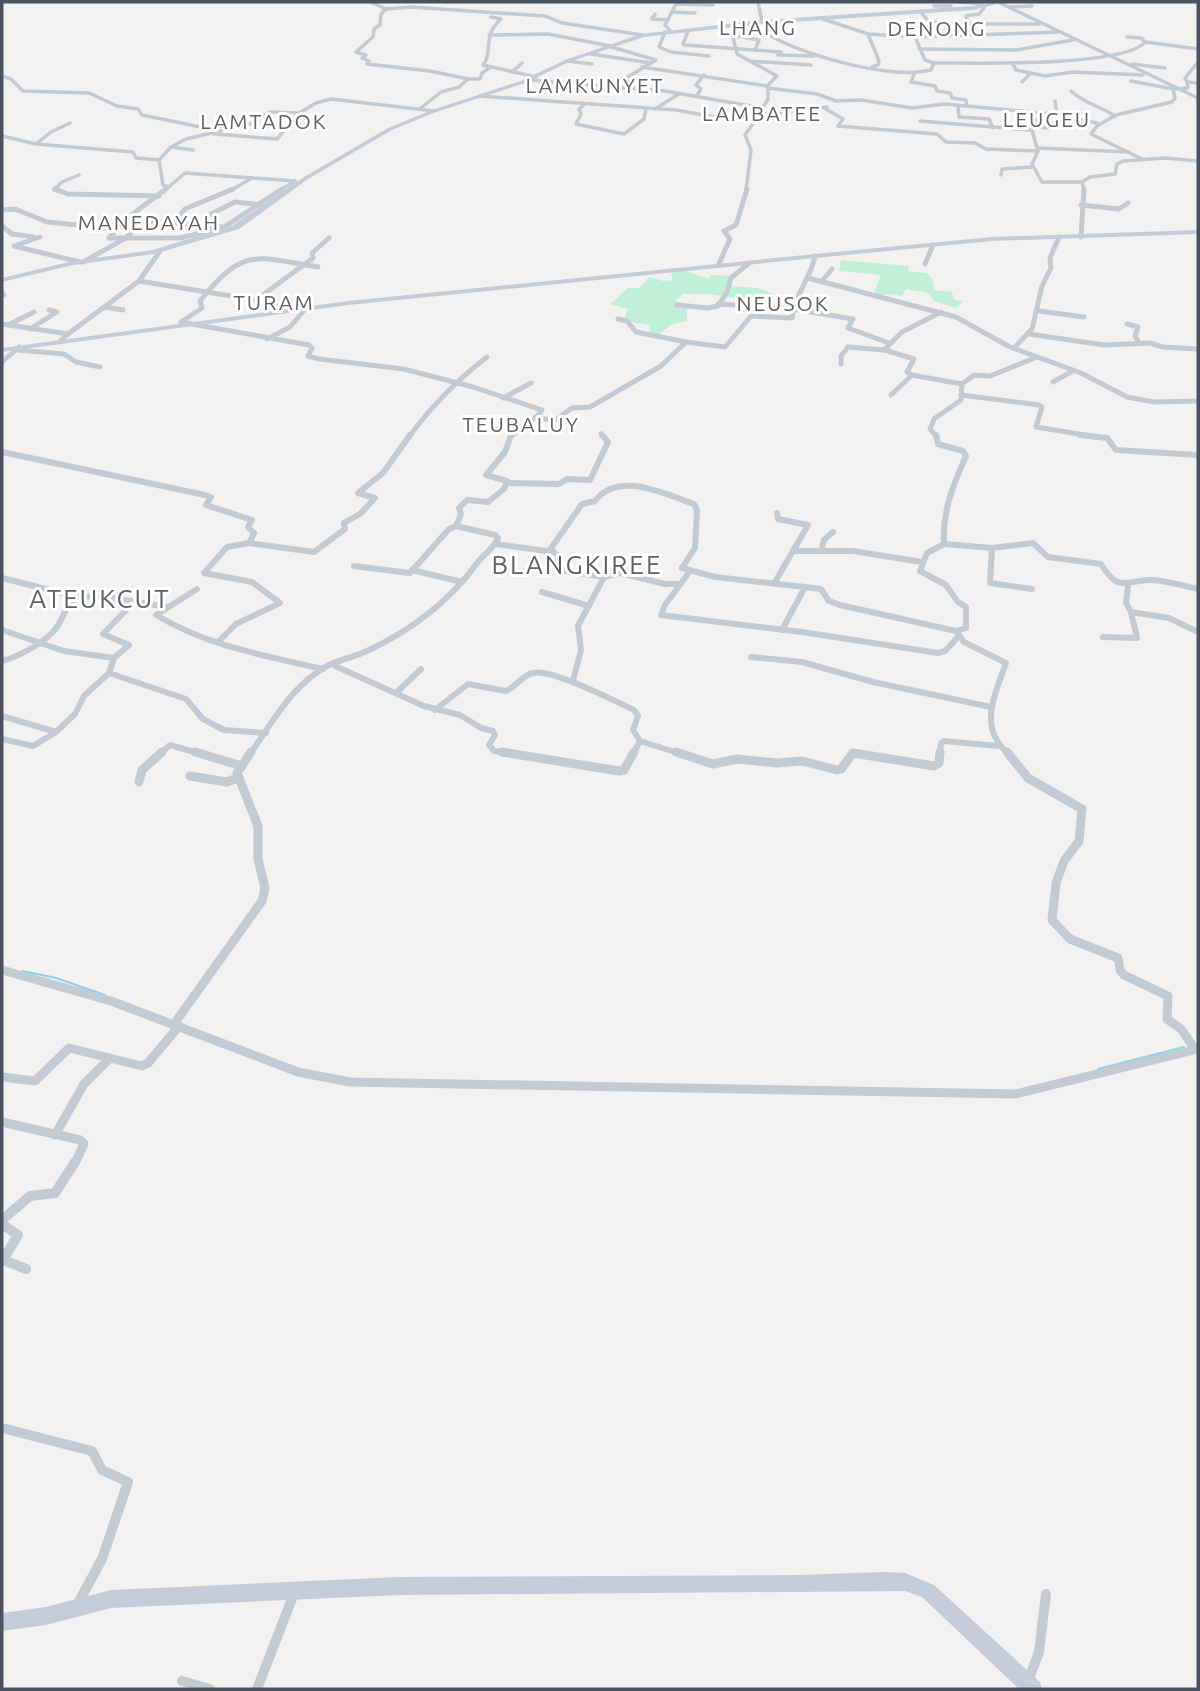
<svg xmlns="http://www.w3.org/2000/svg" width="1200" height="1691" font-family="Ubuntu,sans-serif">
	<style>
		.green { fill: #c1f0d8 }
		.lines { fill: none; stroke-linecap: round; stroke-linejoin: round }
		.stream { stroke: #8dcfee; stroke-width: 2 }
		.street-far4 { stroke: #c2cad3; stroke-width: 3.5 }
		.street-far3 { stroke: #c2cad3; stroke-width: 5 }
		.street-far2 { stroke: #c2cad3; stroke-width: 6 }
		.street-far1 { stroke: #c2cad3; stroke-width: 9 }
		.street { stroke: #c2cad3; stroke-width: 10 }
		.secondary { fill: #c4ccda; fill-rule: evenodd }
		.labels { text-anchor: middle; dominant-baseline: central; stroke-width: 6; stroke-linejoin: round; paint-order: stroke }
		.far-quarter-label { font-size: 21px; letter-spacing: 2px; fill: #5e6166; stroke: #fff }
		.quarter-label { font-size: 26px; letter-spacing: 2px; fill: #5e6166; stroke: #fff }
	</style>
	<rect width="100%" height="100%" fill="#f4f2f1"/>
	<g class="green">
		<path d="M841,260L909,266L908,271L927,273L932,279L934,290L952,292L954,300L964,301L956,308L934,301L928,293L906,289L902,296L888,294L883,296L874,293L881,275L839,271Z"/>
		<path d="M685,271L710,279L711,275L735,276L730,286L758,288L774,294L765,302L707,294H683L675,301L687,305V321L672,324L656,337L649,336L650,325L623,321L628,309L610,304L628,288H639L649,277L663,281L673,280L671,273Z"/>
	</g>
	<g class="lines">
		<g class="stream">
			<path d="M23,971L56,978L105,995"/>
			<path d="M1098,1069L1184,1047"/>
		</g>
		<g class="street-far4">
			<path d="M370,2L386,9L411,7L545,16L562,23L643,35"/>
			<path d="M758,2L762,22"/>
			<path d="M961,2L981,4L984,8L979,14L966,16L969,24"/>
			<path d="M1000,3L1198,98"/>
			<path d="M676,4L713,5"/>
			<path d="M934,6H951"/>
			<path d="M1009,7L1032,6"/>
			<path d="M386,9L381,14L380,25L374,29L373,37L356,52L366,55L362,58L369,61L367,64L430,71L468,79L459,87L441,92L421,108"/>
			<path d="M920,11L929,22H937"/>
			<path d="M672,12L695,13"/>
			<path d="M655,14L652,19L668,20"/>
			<path d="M491,17L501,19C481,37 494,51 483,65L536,77"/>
			<path d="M823,19L868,34L915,37"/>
			<path d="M759,22V29C795,54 889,80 931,70L934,63L925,60L915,37L1058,32"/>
			<path d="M736,25L733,37L737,54L777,76L768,85V99L761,111L765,114L764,120L755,121L745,135L751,150L746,191"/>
			<path d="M688,31L683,44L685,45L781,52"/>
			<path d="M665,32L659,47L671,52L709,56"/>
			<path d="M671,32L665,25L677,2"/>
			<path d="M956,32L969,24H1040"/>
			<path d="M868,34L879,61L878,65L872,67"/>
			<path d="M489,35L548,34L610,46"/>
			<path d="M732,35L759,40L755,50"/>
			<path d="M1127,37L1141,38L1145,42"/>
			<path d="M919,49L1016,50L1073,40"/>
			<path d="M591,54L651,63"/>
			<path d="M778,55L814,56"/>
			<path d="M567,61L592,64"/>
			<path d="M749,61L811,65"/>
			<path d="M934,63C971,63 1125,67 1145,42L1198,49"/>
			<path d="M1013,64L1016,70L1045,76L1073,72L1143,75"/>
			<path d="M1132,64L1165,68"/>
			<path d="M642,67L767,86"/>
			<path d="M512,72L522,63"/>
			<path d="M914,74L911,82L935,86L937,91L950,93L952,98L966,100L967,106"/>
			<path d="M2,76L11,79L23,91L89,93L117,106L138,109L142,115L215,130"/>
			<path d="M468,79H480L482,73L491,67"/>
			<path d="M529,80L665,91L762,108"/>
			<path d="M1131,81L1173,89"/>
			<path d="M1022,82L1030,74"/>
			<path d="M1187,82L1185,78L1198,62"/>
			<path d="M599,85L621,81L656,60L608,46"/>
			<path d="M768,88L817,94L836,101L861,100L912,108L944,104L1055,114"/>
			<path d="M1071,91C1085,104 1100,106 1115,116"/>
			<path d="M697,95L701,89L696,85L704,75"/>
			<path d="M480,96L676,110L726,119H742"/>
			<path d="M1055,101L1057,115L1097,123"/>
			<path d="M584,105L579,109L581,114L576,124L624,134L644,119L646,109"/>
			<path d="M958,105L959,117L989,119L993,128"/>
			<path d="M824,108L843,119L838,126L937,134L946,142L975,143L986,149L1038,151"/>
			<path d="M655,109L679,94"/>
			<path d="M764,114L827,107"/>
			<path d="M1050,114L1047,119L1035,120L1031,127L1038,151L1032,164L1042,182H1082L1084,191"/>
			<path d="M920,121L1031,130"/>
			<path d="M70,123L51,132L36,144L133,152L136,158L159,160"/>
			<path d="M1031,127L1055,128"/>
			<path d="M214,134L277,139L299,113"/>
			<path d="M2,136L36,144"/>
			<path d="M171,147L193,150"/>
			<path d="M1037,148L1129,152"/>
			<path d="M1142,159L1091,134L1097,126L1116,115L1172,102L1175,98L1173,89L1188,88L1187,82L1198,83"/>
			<path d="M1001,175L1002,169L1033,167"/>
			<path d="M1082,182L1090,177L1115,174L1117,164L1123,161L1165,158L1198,161"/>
			<path d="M169,187L163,185L159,160L171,147L186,139L250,124L270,112L299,113L316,103L331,99L434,111"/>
			<path d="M58,191L54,190L62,182L79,175"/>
			<path d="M164,191L185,173L295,181"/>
			<path d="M230,191L252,178"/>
			<path d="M279,191L295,181"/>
		</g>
		<g class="street-far3">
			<path d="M55,189L68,194L159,196"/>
			<path d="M1081,205L1119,209L1128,203"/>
			<path d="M2,210L15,209L47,222L117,229"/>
			<path d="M211,214L235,202L262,205"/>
			<path d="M126,219L166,189"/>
			<path d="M173,224L185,209L233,189"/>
			<path d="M2,226L12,234L34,237"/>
			<path d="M40,237L14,246L80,262"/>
			<path d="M1081,237L1084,189"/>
			<path d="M109,238H180L224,227L282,189"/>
			<path d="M109,238L126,219L223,227"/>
			<path d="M83,262L126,238L136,227"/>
			<path d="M925,264L933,245"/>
			<path d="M718,266L730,239L724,231L736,225L747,189"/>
			<path d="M808,278L956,317L1010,347L1081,373L1127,397L1154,402L1198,401"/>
			<path d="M139,281L256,300L292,310"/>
			<path d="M822,281L832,269"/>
			<path d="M2,293L4,295"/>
			<path d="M256,300L313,258L312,253L329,238"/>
			<path d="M718,304L793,308"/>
			<path d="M677,305L708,308L718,306L727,292L731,278L749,263"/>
			<path d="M105,307L123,310"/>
			<path d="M793,309L853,319L848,328L889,343"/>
			<path d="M1039,311L1084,317"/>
			<path d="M618,319L627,321L636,332L686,342"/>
			<path d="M181,322L309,345L312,348L308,356L319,359L404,369L473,387L542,410L536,417"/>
			<path d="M181,322L202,308L200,301C244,246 255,257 318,267"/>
			<path d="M2,324L68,334L59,342"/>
			<path d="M1127,324L1138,327L1135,336L1139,343"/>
			<path d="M8,325L34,312"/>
			<path d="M30,329L57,312L49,310"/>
			<path d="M68,334L139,281L160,251"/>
			<path d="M1029,334L1104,345L1150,343L1163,347L1198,349"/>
			<path d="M267,339L290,327L306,308"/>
			<path d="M1014,348L1032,329L1042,286L1051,268L1050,258L1059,237"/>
			<path d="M18,350L64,354L76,362L100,367"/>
			<path d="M885,350L914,359L907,372L912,375L962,384"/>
			<path d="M2,362L19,347"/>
			<path d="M841,364V356L848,347L884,350L902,332L941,312"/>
			<path d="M1053,382L1073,371"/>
			<path d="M891,395L912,375"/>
			<path d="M961,395L1039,405L1042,407L1036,427L1097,437"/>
			<path d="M503,398L531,383"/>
			<path d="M601,434L604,437"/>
			<path d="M409,437C432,405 456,381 487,357"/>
			<path d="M510,437L536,417L554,421L572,408L590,407L661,366L686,342L725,347L751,316L792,318C794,296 811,278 815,256"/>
			<path d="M937,437L930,429L934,419L961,400L962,384L974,375L990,376L1037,357"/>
		</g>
		<g class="street-far2">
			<path d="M1080,435L1107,438L1116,450L1198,455"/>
			<path d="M2,452L205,495L211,497L206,505L252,520L248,527L254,533L249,543L227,547L204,573L252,582L280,603L236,624L219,641"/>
			<path d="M508,483L559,484L567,479L590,480L608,442L602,435"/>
			<path d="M249,543L314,552L345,529L344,523L360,514L375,498L358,493L383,473L410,435"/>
			<path d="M496,544L554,552L559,557L556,568L559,570L604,577L620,573L665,584H679"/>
			<path d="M944,544L992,548L1033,543L1048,557L1101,564C1118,591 1122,582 1148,580C1163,579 1183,586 1198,589"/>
			<path d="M992,548L990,583L1032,589"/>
			<path d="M549,551L582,504L595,501C618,470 665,494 694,504L697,510L695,548L682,568L715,577L805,587L782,630"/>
			<path d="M793,551H853L922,562"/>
			<path d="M821,551L824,540L833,532"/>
			<path d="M354,566L410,573L449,529L456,526"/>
			<path d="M412,570L462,582"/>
			<path d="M690,571L665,605L661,615L802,632L938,653L945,651L958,637"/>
			<path d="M2,578L78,597L101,596L167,607"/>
			<path d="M775,582L808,525L778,519L777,513"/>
			<path d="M1128,585L1126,603L1131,612L1169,618L1198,632"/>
			<path d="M805,587L821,589L829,601L840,605L956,631L966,628V607L958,602L946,585L920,571L927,553L944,544C942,512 953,485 966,456L963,451L938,444L936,435"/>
			<path d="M197,589L156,615C207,646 266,656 323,669"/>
			<path d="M542,592L589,606"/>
			<path d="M2,630L64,651L114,658"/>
			<path d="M956,631L964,642L1006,663C995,695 977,728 1009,754"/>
			<path d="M1103,637L1137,638L1131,612"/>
			<path d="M751,657L802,662L873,682L991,707"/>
			<path d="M2,661C20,656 49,641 59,624C65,613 66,604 78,597"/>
			<path d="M335,666L424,706L460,715L481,728L493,731L495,735L489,745L494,751L513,754"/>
			<path d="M109,673L186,699L203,719L224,730L266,733"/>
			<path d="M573,681L581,650L578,626L604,577"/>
			<path d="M396,693L421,669"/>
			<path d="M435,710L468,684L506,691C516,687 522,675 533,673C551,668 615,701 634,710L638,716L633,730L640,741"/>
			<path d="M2,716L56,732L75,714L84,696L109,673L114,658L129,645L103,634L134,602"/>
			<path d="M2,739L33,746L56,732"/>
			<path d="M160,754L170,745L201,754"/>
			<path d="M250,754C272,723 292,685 327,666C339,660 354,657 367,651C412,630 449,602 478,562C484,554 495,547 498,538L495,535L456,526L461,514L459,508L467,500L488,502L504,489L507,481L486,475L505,452L511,435"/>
			<path d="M633,754L640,741L681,754"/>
			<path d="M852,754H859"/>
			<path d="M940,754L941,743L944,741L998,746"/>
		</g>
		<g class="street-far1">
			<path d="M195,752L242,766"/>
			<path d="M502,752L619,771L624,770L634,752"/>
			<path d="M676,752L713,764L737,759L777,763L802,761L837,770L841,769L853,753L934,766L939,763L940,752"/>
			<path d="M1007,752L1028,778L1082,809L1079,841L1064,861L1056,883L1052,920L1070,939L1118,958L1120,970L1124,975L1168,996L1167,1019L1181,1029L1195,1049"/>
			<path d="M190,776L227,782L237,778"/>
			<path d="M139,782L142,770L162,752"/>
			<path d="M2,970L111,1001L298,1072L350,1082L1016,1094L1198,1049"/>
			<path d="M174,1024L262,901L265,888L258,859V826L237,773L251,752"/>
			<path d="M2,1077L35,1081L69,1048L142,1066L148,1063L179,1026"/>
			<path d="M2,1122L80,1140L84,1144L75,1163"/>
			<path d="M55,1135L84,1084L108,1060"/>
		</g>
		<g class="street">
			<path d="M2,1220L30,1196L55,1193L75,1162"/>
			<path d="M2,1224L18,1235L3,1260L26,1269"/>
			<path d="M2,1428L92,1451L102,1470L128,1482L102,1559L76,1607"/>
			<path d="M182,1681L210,1689"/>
			<path d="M1027,1684L1039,1652L1046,1594"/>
			<path d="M257,1689L295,1591"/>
		</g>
		<g class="secondary">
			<path d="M995,2H1005L973,10L762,24L644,37L569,62L525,83L436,112L392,130L308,179L239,229L154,254L73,265L2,282V278L73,261L153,250L233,225L304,177L388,128L432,110L521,81L565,60L641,34L762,20L973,6Z"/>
			<path d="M1198,230V234L992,241L815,258L348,305L2,352V348L348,301L815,254L992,237Z"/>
			<path d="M885,1572L905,1573L934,1585L1040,1682L1042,1689H1019L922,1597L905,1591L399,1595L111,1608L46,1625L2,1631V1613L46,1607L111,1590L399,1577L797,1575Z"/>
		</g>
	</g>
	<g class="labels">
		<g class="far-quarter-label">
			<text x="758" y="27">LHANG</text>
			<text x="937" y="28">DENONG</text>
			<text x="595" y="85">LAMKUNYET</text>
			<text x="762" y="113">LAMBATEE</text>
			<text x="1047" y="119">LEUGEU</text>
			<text x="264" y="121">LAMTADOK</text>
			<text x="149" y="222">MANEDAYAH</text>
			<text x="274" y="302">TURAM</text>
			<text x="783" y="303">NEUSOK</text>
			<text x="521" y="424">TEUBALUY</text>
		</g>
		<g class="quarter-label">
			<text x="577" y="564">BLANGKIREE</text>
			<text x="100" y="598">ATEUKCUT</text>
		</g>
	</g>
	<rect width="1200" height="1691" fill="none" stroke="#49525f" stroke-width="7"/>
</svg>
